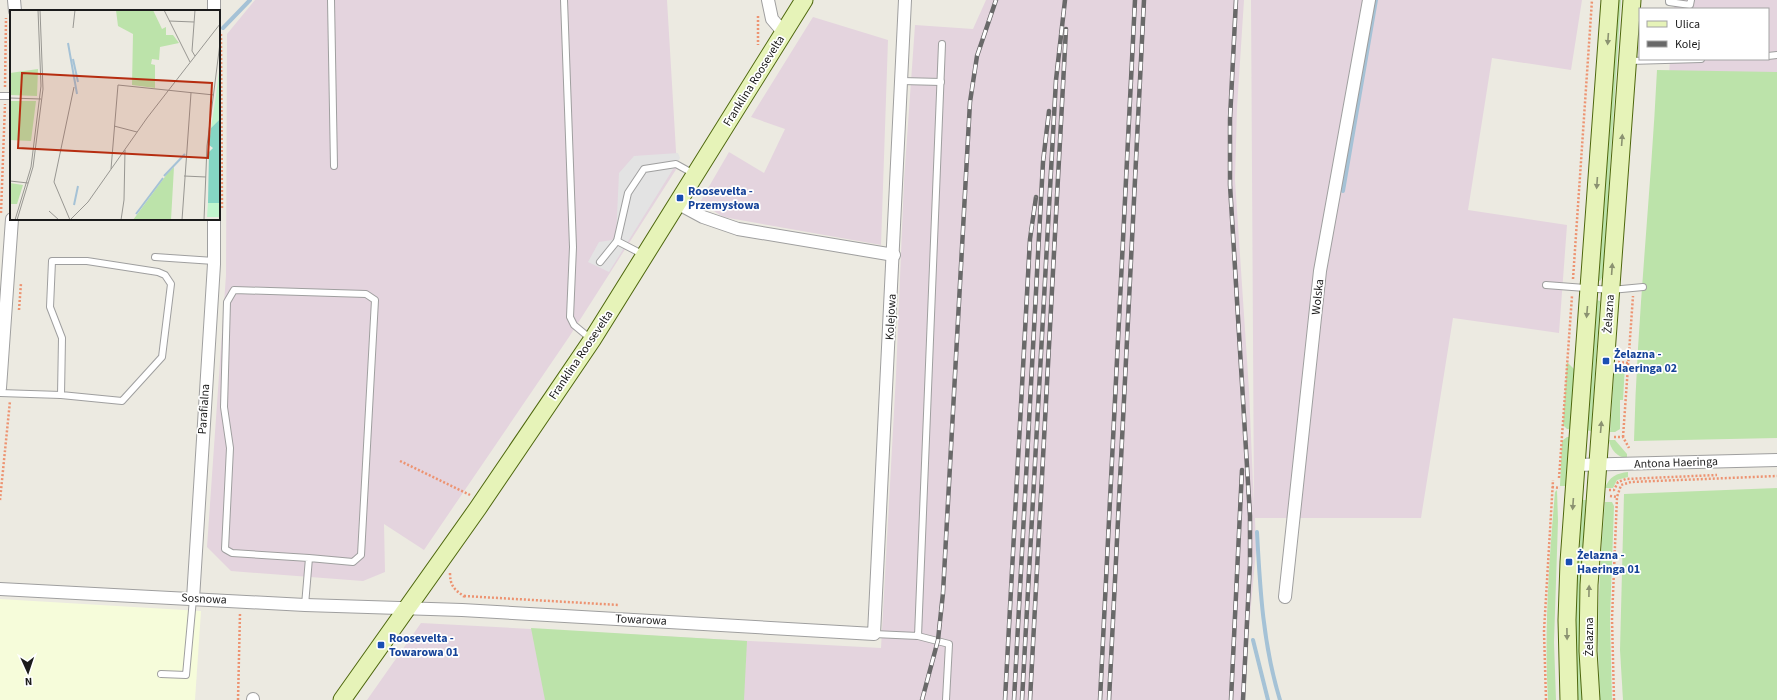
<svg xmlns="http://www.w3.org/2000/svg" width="1777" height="700" font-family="'Source Sans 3',sans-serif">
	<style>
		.industrial { fill: #e4d4de }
		.education { fill: #f6fcda }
		.grass { fill: #bce3aa }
		.parking { fill: #e3e3e3 }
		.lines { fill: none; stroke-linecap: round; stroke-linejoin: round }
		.stream { stroke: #a5c2d6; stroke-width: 4 }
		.lane-casing { stroke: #9f9f9f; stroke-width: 8 }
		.street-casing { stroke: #9f9f9f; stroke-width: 14 }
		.secondary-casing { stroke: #4e670d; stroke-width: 19 }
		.path { stroke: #ed9371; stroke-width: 2.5; stroke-dasharray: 2 2; stroke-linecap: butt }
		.lane { stroke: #fff; stroke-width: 6 }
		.street { stroke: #fff; stroke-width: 12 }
		.secondary { stroke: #e6f3b8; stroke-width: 17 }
		.rail-casing { stroke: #696969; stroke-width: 4.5 }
		.rail { stroke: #fff; stroke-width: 3; stroke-dasharray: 9; stroke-linecap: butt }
		.oneway { fill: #8b9271 }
		.transit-dot { fill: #1a4fb4; stroke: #fff; stroke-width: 1.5 }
		.labels { text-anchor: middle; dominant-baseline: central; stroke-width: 3.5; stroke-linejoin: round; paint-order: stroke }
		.street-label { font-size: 12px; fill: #1b1b1b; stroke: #fff }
		.transit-label { font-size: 12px; font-weight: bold; fill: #164399; stroke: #fff; text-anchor: start }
		.inset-river { fill: none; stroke: #a5c2d6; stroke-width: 2 }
		.inset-road { fill: none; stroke: #989792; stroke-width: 1 }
		.view { fill: #b62d10; fill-opacity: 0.15; stroke: #b62d10; stroke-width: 2 }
		.inset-edge { fill: none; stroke: #1b1b1b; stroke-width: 2 }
	</style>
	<rect width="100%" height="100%" fill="#eceae1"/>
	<g class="industrial">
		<path d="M255,0H667L677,168L569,337L424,550L384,524L385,572L363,581L231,571L207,547L226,275L227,34Z"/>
		<path d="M986,0H1244L1237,108L1235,180L1249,390L1254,507L1251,0H1582L1571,70L1492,58L1468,210L1567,225L1559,333L1453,318L1421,518H1255L1256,550L1250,616L1245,700H367L421,623L881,648L896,375L904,180L915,25L973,29Z"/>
		<path d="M1675,0H1777V75H1669L1670,59H1768V9H1674Z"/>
		<path d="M813,17L888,40L881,245L723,217L700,202L729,152L764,173L785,129L751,117Z"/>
	</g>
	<path class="education" d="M0,599L201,611L195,700H0Z"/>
	<g class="grass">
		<path d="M1616,0H1621L1603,276L1600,281L1597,280Z"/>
		<path d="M1657,70L1777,72V438L1634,441C1637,317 1651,194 1657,70Z"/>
		<path d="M1596,300L1600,301V303L1591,431L1585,430Z"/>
		<path d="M1567,362L1575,370L1571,429H1567L1563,425Z"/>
		<path d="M1617,365H1625L1623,400H1620V429L1615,432H1610L1614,374H1616Z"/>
		<path d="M1567,437H1570L1567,486H1560L1562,441Z"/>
		<path d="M1609,440H1615L1627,454V458C1618,458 1610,449 1609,440Z"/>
		<path d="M1628,472V477L1617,480L1613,488H1605C1609,477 1617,473 1628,472Z"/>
		<path d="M1777,488V700H1623L1620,650L1624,494Z"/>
		<path d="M1557,490L1558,521L1554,642L1556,700H1548C1544,631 1549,561 1555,492Z"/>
		<path d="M1580,500H1586L1580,615L1582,700H1576L1574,614Z"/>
		<path d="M1605,502H1612L1614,506L1610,620L1612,700H1600C1596,634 1599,568 1605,502Z"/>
		<path d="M531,628L747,641L744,700H545Z"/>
	</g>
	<path class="parking" d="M678,153L680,158L609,272L588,262L599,242L612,240L616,237L619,173L634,156Z"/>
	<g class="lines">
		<g class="stream">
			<path d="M223,28L250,0"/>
			<path d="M1343,191L1376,0"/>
			<path d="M1257,532C1260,589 1263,645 1280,700"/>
			<path d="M1253,640L1268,700"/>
		</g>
		<g class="lane-casing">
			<g id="lane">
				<path d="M331,0L334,166"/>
				<path d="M564,0L573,247L570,317L574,325L591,339"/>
				<path d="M1669,0V2L1690,5L1691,0"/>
				<path d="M1768,56L1777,55"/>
				<path d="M1629,61L1701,59"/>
				<path d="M902,81L941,82"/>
				<path d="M0,96H11"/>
				<path d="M617,241L644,255"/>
				<path d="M155,257L214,261"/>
				<path d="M52,261H87L158,272L165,275L171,284L162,357L122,401L61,395L62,338L50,307Z"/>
				<path d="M600,262L617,241L628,193L644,169L676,164L694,174"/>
				<path d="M1546,285L1611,290L1643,287"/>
				<path d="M0,393L61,395"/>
				<path d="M305,605L309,558L353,562L361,555L375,300L366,294L234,290L227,302L224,407L230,448L225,549L232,553L309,558"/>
				<path d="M874,634L918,636L942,44"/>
				<path d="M918,636L949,644L946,700"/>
				<path d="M161,674L186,675L193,599"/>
			</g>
		</g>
		<g class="street-casing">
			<g id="street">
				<path d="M14,0L15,11"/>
				<path d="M214,0V11"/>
				<path d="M768,0L772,19L784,33"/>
				<path d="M677,203L703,217L738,229L894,255"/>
				<path d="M0,388L12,219"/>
				<path d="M1575,465L1777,460"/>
				<path d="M0,589L305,605L462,610L874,634L905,0"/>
				<path d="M1285,597L1320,271L1369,0"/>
				<path d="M193,599L214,264V219"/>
				<path d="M253,700V699"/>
			</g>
		</g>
		<g class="secondary-casing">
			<g id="secondary">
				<path d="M342,700L478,508L592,340L804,0"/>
				<path d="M1569,700L1567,620L1569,562L1610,0"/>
				<path d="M1591,700L1588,651L1589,585L1632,0"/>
			</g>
		</g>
		<g class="path">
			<path d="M758,16V45"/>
			<path d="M221,34L222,210"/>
			<path d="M5,87L6,18"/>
			<path d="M1,213L5,104"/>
			<path d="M1573,279L1592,0"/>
			<path d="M19,310L21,283"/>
			<path d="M1618,362L1628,363"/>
			<path d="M1614,437H1623L1629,448"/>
			<path d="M1623,437L1633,296"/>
			<path d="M400,461L470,495"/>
			<path d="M1559,478L1572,296"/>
			<path d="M1552,487L1560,488"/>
			<path d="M1609,490H1614L1618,482L1626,479L1717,475"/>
			<path d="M1610,496L1617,497L1621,485L1631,482L1777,476"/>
			<path d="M0,500L10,401"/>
			<path d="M450,573C450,585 454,590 464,596V599"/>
			<path d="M464,596L619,605"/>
			<path d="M238,700L240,613"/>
			<path d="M1546,700L1544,631L1553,480"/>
			<path d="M1614,700L1612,619L1617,497"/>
		</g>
		<use href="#lane" class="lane"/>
		<use href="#street" class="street"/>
		<use href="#secondary" class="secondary"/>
		<g class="rail-casing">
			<g id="rail">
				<path d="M1236,0L1230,119V185L1250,516V563L1243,700"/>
				<path d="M922,700L938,640L943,593L970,102L977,56L996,0"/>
				<path d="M1005,700L1030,239L1036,197"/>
				<path d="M1014,700L1043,162L1049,111"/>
				<path d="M1022,700L1056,80L1065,0"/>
				<path d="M1030,700L1066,29"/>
				<path d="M1100,700L1135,0"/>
				<path d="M1109,700L1144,0"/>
				<path d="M1231,700L1242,470"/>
			</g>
		</g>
		<use href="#rail" class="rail"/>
	</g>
	<defs><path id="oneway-solid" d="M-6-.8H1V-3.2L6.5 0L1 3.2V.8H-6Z"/></defs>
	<g class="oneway">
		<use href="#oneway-solid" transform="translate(1608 39) rotate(94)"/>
		<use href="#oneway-solid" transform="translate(1622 140) rotate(-86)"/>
		<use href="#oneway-solid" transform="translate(1597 183) rotate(94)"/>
		<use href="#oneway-solid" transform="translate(1612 269) rotate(-86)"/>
		<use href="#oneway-solid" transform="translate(1587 312) rotate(95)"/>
		<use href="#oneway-solid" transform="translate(1601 427) rotate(-85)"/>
		<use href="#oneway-solid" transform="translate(1573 504) rotate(94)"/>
		<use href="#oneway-solid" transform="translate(1589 591) rotate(-89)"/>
		<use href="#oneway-solid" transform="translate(1567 634) rotate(89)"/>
	</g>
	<g class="transit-dot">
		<rect x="676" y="194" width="8" height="8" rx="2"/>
		<rect x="1602" y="357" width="8" height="8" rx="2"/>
		<rect x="1565" y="558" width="8" height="8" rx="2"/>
		<rect x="377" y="641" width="8" height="8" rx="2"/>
	</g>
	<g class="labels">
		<g class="street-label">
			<text transform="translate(754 81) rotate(-58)">Franklina Roosevelta</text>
			<text transform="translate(1318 297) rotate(-84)">Wolska</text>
			<text transform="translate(1609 314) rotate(-86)">Żelazna</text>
			<text transform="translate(891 317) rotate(-87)">Kolejowa</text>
			<text transform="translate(581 355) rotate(-56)">Franklina Roosevelta</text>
			<text transform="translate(204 409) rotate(-86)">Parafialna</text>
			<text transform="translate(1676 463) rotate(-2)">Antona Haeringa</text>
			<text transform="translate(204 599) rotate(3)">Sosnowa</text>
			<text transform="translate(641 620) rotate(3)">Towarowa</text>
			<text transform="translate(1589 637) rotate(-90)">Żelazna</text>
		</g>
		<g class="transit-label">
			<text x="688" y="191">Roosevelta -<tspan x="688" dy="14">Przemysłowa</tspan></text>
			<text x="1614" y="354">Żelazna -<tspan x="1614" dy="14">Haeringa 02</tspan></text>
			<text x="1577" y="555">Żelazna -<tspan x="1577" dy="14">Haeringa 01</tspan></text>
			<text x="389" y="638">Roosevelta -<tspan x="389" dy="14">Towarowa 01</tspan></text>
		</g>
	</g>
	<g transform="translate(10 10)">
		<rect width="210" height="210" fill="#eceae1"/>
		<path d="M106,0H143L152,19L156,17V25H163L169,33L150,37L149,50L142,49L141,54L145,55V78L122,75L123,24L108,16ZM28,59L27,86L0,85V63ZM0,91H26L21,131L0,130ZM164,157L161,210H123L157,164ZM0,173L13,175L7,194H0Z" fill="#bce3aa"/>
		<path d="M210,54V109L201,118L206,85ZM198,193H210V207H197Z" fill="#c0f4cd"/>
		<path d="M210,109V193H198L199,142L203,138L199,135L201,118Z" fill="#85d5c4"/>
		<path class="inset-river" d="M58,33L67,84M63,49L68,72M154,166L175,144M64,195L68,176M126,204L153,168"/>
		<path class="inset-road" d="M154,0L180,52M159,11L184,12M63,18L65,0M185,46L182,41L185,0M0,88L31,89M104,116L127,122M101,159L108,75L204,85M174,166L196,167M0,171L18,173M39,201L49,210M5,210L21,157L31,76L28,0M7,210L23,157L33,79L30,0M60,210L78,192L137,108L210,14M60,210L44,172L64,77M111,210L114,190L115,140M172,210L181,83M194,210L197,136L210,33"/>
		<path class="view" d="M12,63L202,73L198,148L8,138Z"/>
		<rect width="210" height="210" class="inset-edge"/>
	</g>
	<rect x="1639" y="8" width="130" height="52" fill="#ffffff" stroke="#a4a4a4"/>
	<rect x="1647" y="21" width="20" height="6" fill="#e6f3b8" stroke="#a4a4a4"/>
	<text x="1675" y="28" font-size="12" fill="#1b1b1b">Ulica</text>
	<rect x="1647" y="41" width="20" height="6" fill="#696969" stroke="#a4a4a4"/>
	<text x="1675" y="48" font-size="12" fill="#1b1b1b">Kolej</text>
	<g transform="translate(28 672) rotate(177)" stroke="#ffffff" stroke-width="3" paint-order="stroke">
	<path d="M0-3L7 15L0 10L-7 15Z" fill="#1b1b1b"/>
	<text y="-6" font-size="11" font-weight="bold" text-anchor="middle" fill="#1b1b1b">N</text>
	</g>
</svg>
